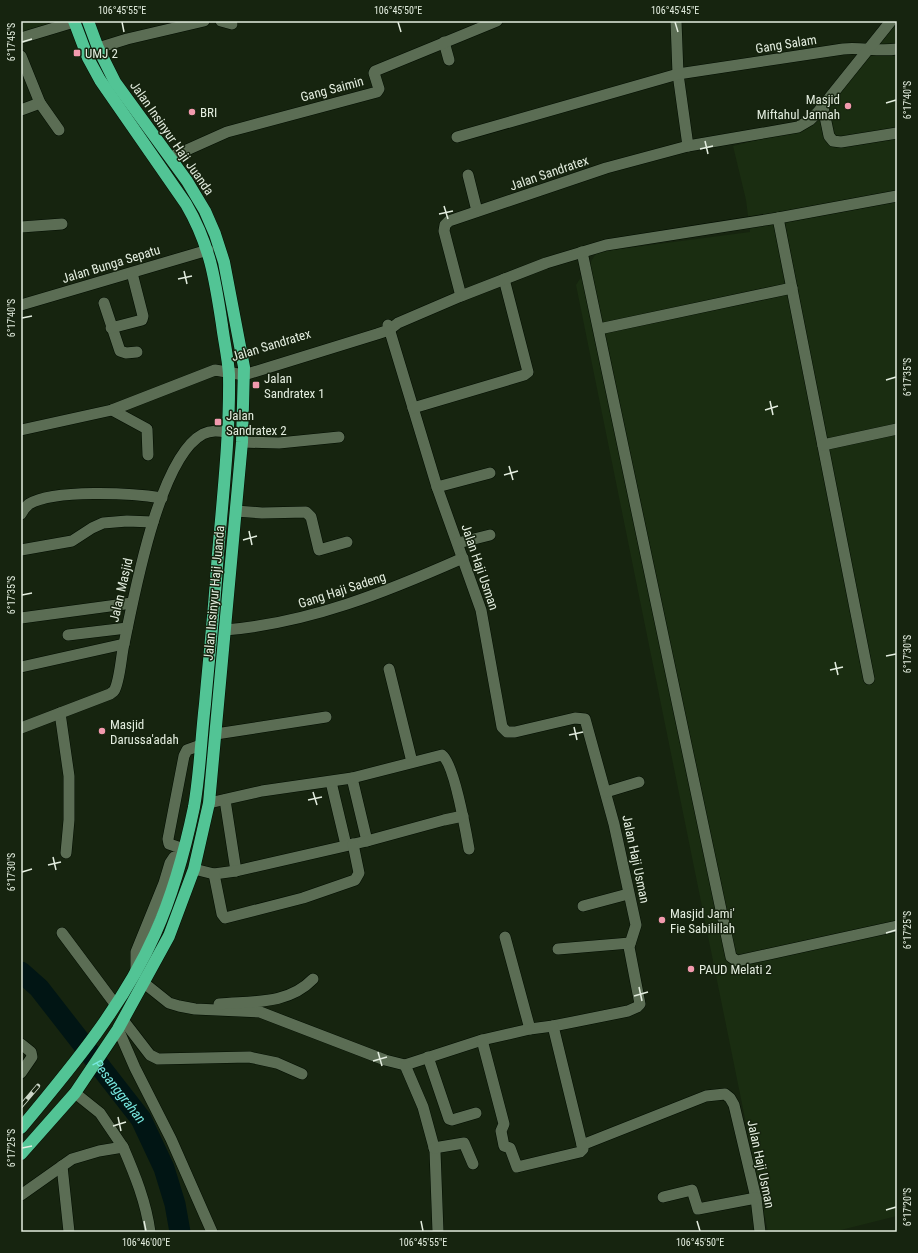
<svg xmlns="http://www.w3.org/2000/svg" width="918" height="1253" font-family="'Roboto Condensed',sans-serif">
	<style>
		.built { fill: #1a2d11 }
		.lines { fill: none; stroke-linecap: round; stroke-linejoin: round }
		.river { stroke: #011514; stroke-width: 21 }
		.minor-casing { stroke: #020d00; stroke-width: 12 }
		.highway-casing { stroke: #020d00; stroke-width: 13 }
		.minor { stroke: #5b6d54; stroke-width: 11 }
		.highway { stroke: #52c495; stroke-width: 12 }
		.rail-casing { stroke: #cbd6c7; stroke-width: 4.5 }
		.rail { stroke: #16240f; stroke-width: 3; stroke-dasharray: 9; stroke-linecap: butt }
		.ticks { fill: none; stroke: #e3eddf; stroke-width: 1.5 }
		.poi-dot { fill: #f29aae; stroke: #16240f; stroke-width: 1.5 }
		.labels { text-anchor: middle; dominant-baseline: central; stroke-width: 3; stroke-linejoin: round; paint-order: stroke }
		.street-label { font-size: 13px; fill: #e3eddf; stroke: #16240f }
		.poi-label { font-size: 13px; fill: #e3eddf; stroke: #16240f; text-anchor: start }
		.water-label { font-size: 14px; font-style: italic; fill: #79eae2; stroke: #16240f }
		.neatline { fill: none; stroke: #e3eddf; stroke-width: 1.5 }
		.ticks-label { font-size: 10px; text-anchor: middle; fill: #e3eddf }
	</style>
	<rect width="100%" height="100%" fill="#16240f"/>
	<g class="built">
		<path d="M21,21H56L57,24L21,34Z"/>
		<path d="M893,21H897V1216L833,1232H768L576,285L597,252L750,232L746,200L733,146L800,129L816,117L875,51Z"/>
	</g>
	<g class="lines">
		<path class="river" id="s1" d="M21,972L39,988L141,1119L164,1168L175,1204L180,1232"/>
		<g class="minor-casing">
			<g id="minor">
				<path d="M221,21L232,24"/>
				<path d="M676,21L678,74L688,146"/>
				<path d="M21,38L74,22"/>
				<path d="M444,42L449,60"/>
				<path d="M98,48L127,39L204,21"/>
				<path d="M21,56L40,103L59,130"/>
				<path d="M823,107L829,136L833,141L841,142L897,133"/>
				<path d="M21,110L40,103"/>
				<path d="M457,137L678,74L843,49C861,47 879,52 897,49"/>
				<path d="M171,157L227,132L377,92L379,89L374,73L375,71L497,21"/>
				<path d="M468,175L477,211"/>
				<path d="M778,218L869,679"/>
				<path d="M21,227L62,224"/>
				<path d="M582,252L731,957L737,961L897,926"/>
				<path d="M461,296L444,231L445,225L449,221L606,168L688,146L798,127L810,120L818,112L891,21"/>
				<path d="M104,303L120,351L126,353L137,352"/>
				<path d="M21,305L208,250"/>
				<path d="M388,325L437,487L481,610L502,727L507,732H515L575,718L585,719L614,824L636,925L629,947L640,1004L637,1007L628,1011L553,1026L582,1145L706,1096L725,1094L730,1098L734,1105L756,1198L760,1232"/>
				<path d="M111,328L142,320L143,316L132,273"/>
				<path d="M599,329L792,288"/>
				<path d="M413,408L524,375L528,372L504,279"/>
				<path d="M112,410L147,429L148,455"/>
				<path d="M21,430L112,410L215,370L244,375L377,334L389,330L398,323L461,296L546,263L606,245L778,218L897,196"/>
				<path d="M242,442L279,443L339,437"/>
				<path d="M823,445L897,429"/>
				<path d="M437,487L490,473"/>
				<path d="M236,511L262,513L306,512L311,517L319,550L347,542"/>
				<path d="M21,514C23,510 25,507 29,504C54,489 132,493 162,498"/>
				<path d="M458,543L490,535"/>
				<path d="M21,550L72,541L92,528L103,523L127,521L153,522"/>
				<path d="M21,618L132,603"/>
				<path d="M225,630C310,623 386,592 463,558"/>
				<path d="M68,635L127,628"/>
				<path d="M21,667L124,644"/>
				<path d="M389,669L412,762"/>
				<path d="M60,713L69,776V820L66,853"/>
				<path d="M21,728L110,694L114,691C120,681 121,656 124,644C134,596 159,457 203,434C211,430 219,431 227,432"/>
				<path d="M216,734L326,717"/>
				<path d="M352,778L367,841"/>
				<path d="M331,782L346,845"/>
				<path d="M606,792L639,782"/>
				<path d="M225,800L236,871"/>
				<path d="M209,803L262,791L352,778L442,755C454,763 466,832 469,849"/>
				<path d="M184,849L169,844L168,839L184,756L187,750L201,745"/>
				<path d="M194,869L214,874L236,871L367,841L444,820L463,816"/>
				<path d="M214,874L222,914L225,918L303,898L355,880L359,873L353,844"/>
				<path d="M583,906L628,894"/>
				<path d="M62,933L115,1004"/>
				<path d="M505,937L530,1029"/>
				<path d="M558,949L630,943"/>
				<path d="M136,971V952L164,883L170,863L174,857L181,859"/>
				<path d="M144,983L169,1003L179,1006L195,1009L260,1012L385,1060L405,1065L482,1040L530,1029L553,1026"/>
				<path d="M219,1004C252,1001 288,1005 313,979"/>
				<path d="M123,1020L150,1055L158,1059L249,1057L277,1063L302,1074"/>
				<path d="M118,1029L135,1068L171,1139L212,1232"/>
				<path d="M482,1040L504,1124L501,1131L504,1146L510,1148L517,1167L580,1152L583,1149L582,1145"/>
				<path d="M21,1044L31,1052L32,1057L21,1073"/>
				<path d="M428,1057L449,1119L452,1120L476,1113"/>
				<path d="M405,1065L423,1107L435,1151L438,1232"/>
				<path d="M75,1093L100,1113L123,1147"/>
				<path d="M434,1148L464,1143L473,1164"/>
				<path d="M62,1166L69,1232"/>
				<path d="M21,1195L72,1159L99,1151L123,1147C135,1175 146,1202 150,1232"/>
				<path d="M663,1197L692,1190L698,1209L756,1198"/>
			</g>
		</g>
		<g class="highway-casing">
			<g id="highway">
				<path d="M21,1128C71,1068 123,1006 155,934C173,894 185,850 194,807C200,773 201,738 205,704C209,658 214,612 217,566C222,503 230,438 229,374C228,358 224,341 222,325C215,279 210,245 186,204L100,80L88,58L74,21"/>
				<path d="M21,1154L75,1093L118,1029L169,936L194,869L209,803L242,442L244,367L224,262L215,234L205,211L187,181L115,82L98,48L88,21"/>
			</g>
		</g>
		<use href="#minor" class="minor"/>
		<use href="#highway" class="highway"/>
		<g class="rail-casing">
			<path id="rail" d="M21,1106L38,1086"/>
		</g>
		<use href="#rail" class="rail"/>
	</g>
	<path class="ticks" d="M122,22L124,32M398,22L401,32M675,22L678,32M22,42L32,39M886,103L896,100M705,141L708,154M700,149L713,146M444,206L448,219M439,214L453,211M184,271L187,284M178,279L192,276M22,318L32,316M886,380L896,377M770,401L773,415M765,410L778,406M509,466L513,480M504,475L518,471M249,531L252,545M243,540L257,536M22,595L32,593M886,656L896,654M835,662L838,675M830,670L843,667M574,727L577,740M569,735L583,732M313,792L317,805M308,800L322,797M53,857L56,870M48,865L61,862M22,872L32,869M886,933L896,930M639,987L642,1001M634,996L648,992M378,1052L382,1066M373,1061L387,1057M118,1117L121,1131M113,1126L126,1122M22,1148L32,1146M886,1210L896,1207M144,1221L146,1231M421,1221L423,1231M697,1221L700,1231"/>
	<g class="poi-dot">
		<rect x="73" y="49" width="8" height="8" rx="2"/>
		<circle cx="848" cy="106" r="4"/>
		<circle cx="192" cy="112" r="4"/>
		<rect x="252" y="381" width="8" height="8" rx="2"/>
		<rect x="214" y="418" width="8" height="8" rx="2"/>
		<circle cx="102" cy="731" r="4"/>
		<circle cx="662" cy="920" r="4"/>
		<circle cx="691" cy="969" r="4"/>
	</g>
	<g class="labels">
		<g class="street-label">
			<text transform="translate(786 44) rotate(-9)">Gang Salam</text>
			<text transform="translate(332 89) rotate(-15)">Gang Saimin</text>
			<text transform="translate(172 138) rotate(55)">Jalan Insinyur Haji Juanda</text>
			<text transform="translate(549 173) rotate(-19)">Jalan Sandratex</text>
			<text transform="translate(111 264) rotate(-17)">Jalan Bunga Sepatu</text>
			<text transform="translate(271 345) rotate(-17)">Jalan Sandratex</text>
			<text transform="translate(480 567) rotate(71)">Jalan Haji Usman</text>
			<text transform="translate(121 590) rotate(-77)">Jalan Masjid</text>
			<text transform="translate(342 590) rotate(-18)">Gang Haji Sadeng</text>
			<text transform="translate(214 593) rotate(-85)">Jalan Insinyur Haji Juanda</text>
			<text transform="translate(636 859) rotate(78)">Jalan Haji Usman</text>
			<text transform="translate(761 1164) rotate(78)">Jalan Haji Usman</text>
		</g>
		<g class="poi-label">
			<text x="85" y="53">UMJ 2</text>
			<text x="840" y="99" text-anchor="end">Masjid<tspan x="840" dy="15">Miftahul Jannah</tspan></text>
			<text x="200" y="112">BRI</text>
			<text x="264" y="378">Jalan<tspan x="264" dy="15">Sandratex 1</tspan></text>
			<text x="226" y="415">Jalan<tspan x="226" dy="15">Sandratex 2</tspan></text>
			<text x="110" y="724">Masjid<tspan x="110" dy="15">Darussa'adah</tspan></text>
			<text x="670" y="913">Masjid Jami'<tspan x="670" dy="15">Fie Sabilillah</tspan></text>
			<text x="699" y="969">PAUD Melati 2</text>
		</g>
		<g class="water-label">
			<text stroke="none"><textPath href="#s1" startOffset="155">Pesanggrahan</textPath></text>
		</g>
	</g>
	<rect width="918" height="1253" fill="none" stroke="#16240f" stroke-width="44"/>
	<rect x="22" y="22" width="874" height="1209" class="neatline"/>
	<g class="ticks-label">
		<text x="122" y="14">106°45'55"E</text>
		<text x="398" y="14">106°45'50"E</text>
		<text x="675" y="14">106°45'45"E</text>
		<text transform="translate(11 42) rotate(-90)" y="4">6°17'45"S</text>
		<text transform="translate(907 100) rotate(-90)" y="4">6°17'40"S</text>
		<text transform="translate(11 318) rotate(-90)" y="4">6°17'40"S</text>
		<text transform="translate(907 377) rotate(-90)" y="4">6°17'35"S</text>
		<text transform="translate(11 595) rotate(-90)" y="4">6°17'35"S</text>
		<text transform="translate(907 654) rotate(-90)" y="4">6°17'30"S</text>
		<text transform="translate(11 872) rotate(-90)" y="4">6°17'30"S</text>
		<text transform="translate(907 930) rotate(-90)" y="4">6°17'25"S</text>
		<text transform="translate(11 1148) rotate(-90)" y="4">6°17'25"S</text>
		<text transform="translate(907 1207) rotate(-90)" y="4">6°17'20"S</text>
		<text x="146" y="1246">106°46'00"E</text>
		<text x="423" y="1246">106°45'55"E</text>
		<text x="700" y="1246">106°45'50"E</text>
	</g>
</svg>
